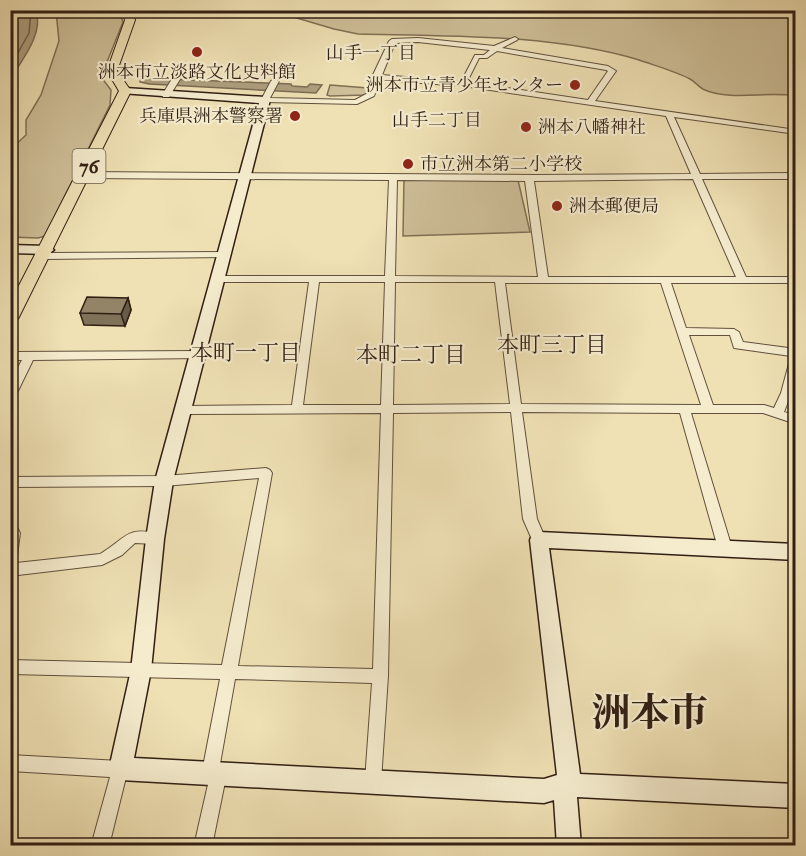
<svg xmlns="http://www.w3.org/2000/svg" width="806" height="856" font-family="'IM FELL Double Pica','Noto Serif JP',serif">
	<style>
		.green { fill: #cfc099; stroke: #807056; stroke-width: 1.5 }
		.water { fill: #ae9f7e; stroke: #7c6c54; stroke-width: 1.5 }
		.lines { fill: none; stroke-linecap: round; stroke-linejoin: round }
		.shore { stroke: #705f49; stroke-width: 1.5 }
		.street-casing { stroke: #60503c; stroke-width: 2 }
		.secondary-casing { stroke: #311f14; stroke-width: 3 }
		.primary-casing { stroke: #311f14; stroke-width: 2 }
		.street { fill: #f5ecce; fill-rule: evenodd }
		.secondary { fill: #f5ecce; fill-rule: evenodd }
		.primary { fill: #efe1b4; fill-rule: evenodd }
		.wall { fill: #7f7259; stroke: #311f14; stroke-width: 1.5 }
		.shaded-wall { fill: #685c48; stroke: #311f14; stroke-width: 1.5 }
		.building { fill: #948467; stroke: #311f14; stroke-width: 1.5 }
		.poi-dot { fill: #8f2418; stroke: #f5ecce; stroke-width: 2 }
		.labels { text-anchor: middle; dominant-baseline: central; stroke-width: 4.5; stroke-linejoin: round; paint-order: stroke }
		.far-neighbourhood-label { font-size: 18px; fill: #311f14; stroke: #f5ecce }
		.far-poi-label { font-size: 18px; fill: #311f14; stroke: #f5ecce; text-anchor: start }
		.shield { fill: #f5ecce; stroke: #6c5c4c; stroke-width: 1.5 }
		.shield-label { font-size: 20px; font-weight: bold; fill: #311f14 }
		.neighbourhood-label { font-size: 22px; fill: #311f14; stroke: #f5ecce }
		.near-town-label { font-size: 39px; font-weight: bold; fill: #311f14; stroke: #f5ecce }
	</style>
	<rect width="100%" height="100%" fill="#efe1b4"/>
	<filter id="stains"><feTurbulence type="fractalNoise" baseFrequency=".00333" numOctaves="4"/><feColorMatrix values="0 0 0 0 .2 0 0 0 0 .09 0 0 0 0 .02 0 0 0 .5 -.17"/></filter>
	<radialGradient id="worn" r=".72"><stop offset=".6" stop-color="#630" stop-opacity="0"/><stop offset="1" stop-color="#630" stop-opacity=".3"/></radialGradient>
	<g class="green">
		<path d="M56,11H119L123,22L101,77L111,90L110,105L45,236L38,238L11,237V149L26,135V120L41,95L59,41Z"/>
		<path d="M273,11H795V96C768,91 731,101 705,90C699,88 696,82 690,79C675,71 656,66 639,60C553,34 448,36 358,34L334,29Z"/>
		<path d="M330,85L368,88L366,95L330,96L327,95Z"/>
		<path d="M404,178L518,180L530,232L403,236Z"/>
	</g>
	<g class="water">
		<path d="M11,10L36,11C44,33 22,60 11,78Z"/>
		<path d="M141,78L291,84L292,86L307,87L310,84L322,85L316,93L149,84L140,82Z"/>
	</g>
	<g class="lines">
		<path class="shore" d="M10,67L29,33L31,10"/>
		<g class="street-casing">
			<g id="street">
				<path d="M515,37L518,39L517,40L502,48L608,66L616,71L595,101L796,130V134L674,117L700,174L796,173V179H702L746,277H796V283H671L686,328L734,329L739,332L743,342L796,349V381L784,412L796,415V424L763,413H691L732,548L730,552L725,554L720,552L718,548L680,413L522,412L537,519L546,540L544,544L539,545L534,544L523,519L511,412L393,413L388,676L381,781L379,787L373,789L367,787L365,781L372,683L235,679L220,764L225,766L227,772L212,846H194L209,780L204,778L202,772L220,679L10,674V660L222,665L259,478L164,486L10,487V477L164,476L266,468L270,470L272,473L238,666L373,669L381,413L185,414L179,410L185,406L292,405L309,282H219L214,279L219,276H385L389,180L85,178L81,175L85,172L534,175L691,174L666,116L463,86L380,80L374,96L357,104L265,102L261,100L271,81L275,79L279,81L270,98L355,100L368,93L373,79L372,77L389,41L392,39L418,38L494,46ZM418,42L490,50L484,55H475L461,82L382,75L395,43ZM497,51L606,70L608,71L588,100L467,82L479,58H487ZM693,179L736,277H548L534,181ZM397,180L525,181L538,277L395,276ZM319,282H385L381,405H303ZM395,282H495L510,404L393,405ZM505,283H661L701,405L521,404ZM689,335H730L734,348L791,356L781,393L774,408L764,405H713Z"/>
				<path d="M175,74L182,76L169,97H163L162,95Z"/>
				<path d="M225,252L228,253V257L44,259L39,256L44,253Z"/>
				<path d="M199,351L205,355L203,358L33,360L16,395L10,399V382L22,360H10V352Z"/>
				<path d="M10,522L15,523L20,533L16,563L100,554C125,540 127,524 160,535L162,539L160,543L155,544L135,543L122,555L102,565L10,576Z"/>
				<path d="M10,755L120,761L126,763L128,769L109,846H91L110,777L10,771Z"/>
			</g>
		</g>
		<g class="secondary-casing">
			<g id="secondary">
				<path d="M125,88L265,97L270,100L173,481L164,539L151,670L134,758L544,779L557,775L530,540L532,535L539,532L796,544V560L549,548L580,774L796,784V808L577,797L581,846H557L554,800L544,803L120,780L112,777L109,769L131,670L146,539L155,481L259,103L121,93L120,91Z"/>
				<path d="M10,245L47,246L54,250L47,254L10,253Z"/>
			</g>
		</g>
		<g class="primary-casing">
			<path id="primary" d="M122,10H132L135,20L117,71L131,91L18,319L10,324V303L119,91L107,71L125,20Z"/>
		</g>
		<use href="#street" class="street"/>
		<use href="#secondary" class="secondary"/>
		<use href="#primary" class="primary"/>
	</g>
	<path class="wall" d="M128,298L131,310L125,326L84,325L80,313Z"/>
	<path class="shaded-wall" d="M128,298L131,310L125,326L121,314Z"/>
	<path class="building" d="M87,297L128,298L121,314L80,313Z"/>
	<g class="poi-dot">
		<circle cx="197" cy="52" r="6"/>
		<circle cx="575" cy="85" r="6"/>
		<circle cx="295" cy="116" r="6"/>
		<circle cx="526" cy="127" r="6"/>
		<circle cx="408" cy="164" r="6"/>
		<circle cx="557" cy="206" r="6"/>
	</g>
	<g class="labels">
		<g class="far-neighbourhood-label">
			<text x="371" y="53">山手一丁目</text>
			<text x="437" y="120">山手二丁目</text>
		</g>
		<g class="far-poi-label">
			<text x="197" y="72" text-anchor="middle">洲本市立淡路文化史料館</text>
			<text x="563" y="85" text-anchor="end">洲本市立青少年センター</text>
			<text x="283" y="116" text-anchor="end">兵庫県洲本警察署</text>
			<text x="538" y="127">洲本八幡神社</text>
			<text x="420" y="164">市立洲本第二小学校</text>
			<text x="569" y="206">洲本郵便局</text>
		</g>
		<rect class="shield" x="72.5" y="149" width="33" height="34" rx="4.5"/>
		<g class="shield-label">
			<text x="89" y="166">76</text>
		</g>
		<g class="neighbourhood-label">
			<text x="552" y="345">本町三丁目</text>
			<text x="246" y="353">本町一丁目</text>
			<text x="411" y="355">本町二丁目</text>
		</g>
		<g class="near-town-label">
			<text x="650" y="713">洲本市</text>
		</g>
	</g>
	<rect width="806" height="856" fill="none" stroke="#efe1b4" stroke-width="36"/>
	<rect x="12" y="12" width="782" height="832" fill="none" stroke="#311f14" stroke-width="3"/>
	<rect x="18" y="18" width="770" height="820" fill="none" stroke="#311f14" stroke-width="1.5"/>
	<rect width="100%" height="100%" filter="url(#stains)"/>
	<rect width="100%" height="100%" fill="url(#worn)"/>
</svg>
